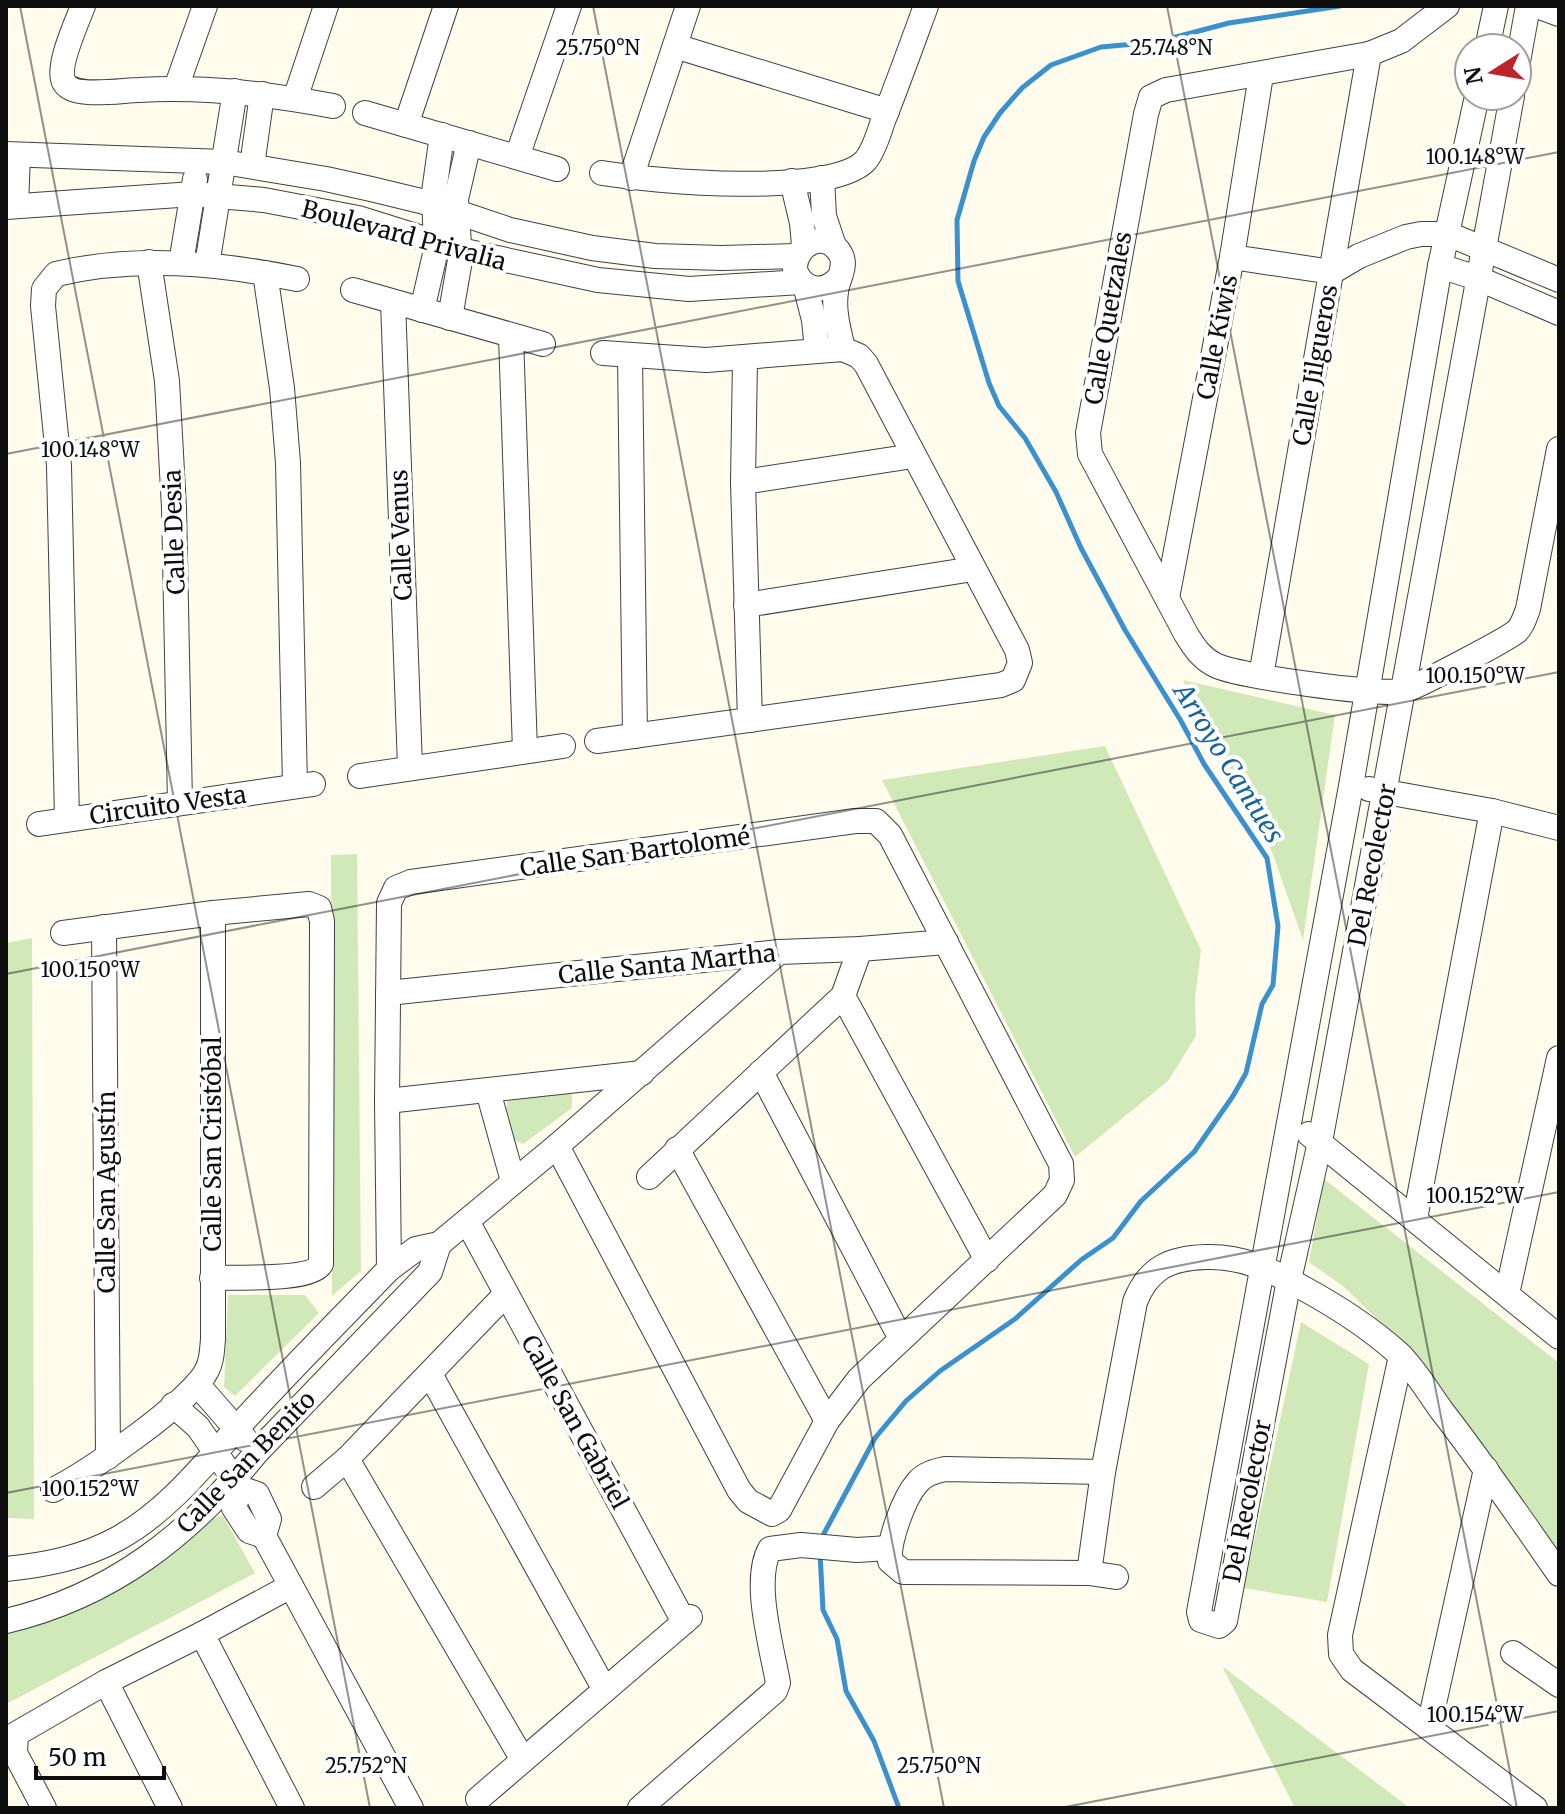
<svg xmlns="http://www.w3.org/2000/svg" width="1565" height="1814" font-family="Merriweather,serif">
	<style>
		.green { fill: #d1e9b8 }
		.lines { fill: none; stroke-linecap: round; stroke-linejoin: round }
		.stream { stroke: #3a91cd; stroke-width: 5 }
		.minor-casing { stroke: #414141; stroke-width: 26 }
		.minor { stroke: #fff; stroke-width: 24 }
		.ticks { fill: none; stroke: #0e0e0e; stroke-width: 2; stroke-opacity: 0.45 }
		.labels { text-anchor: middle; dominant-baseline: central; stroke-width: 8; stroke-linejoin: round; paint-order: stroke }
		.street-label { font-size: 24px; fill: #0e0e0e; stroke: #fff }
		.water-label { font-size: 26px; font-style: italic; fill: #1663a0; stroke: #fff }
		.ticks-label { font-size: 20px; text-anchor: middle; fill: #0e0e0e; stroke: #fff; stroke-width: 8; stroke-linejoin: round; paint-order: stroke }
	</style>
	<rect width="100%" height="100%" fill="#fffcee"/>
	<g class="green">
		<path d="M1183,680L1335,715L1303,940L1272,852Z"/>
		<path d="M1105,746L1201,950L1195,998L1196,1036L1168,1081L1075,1157L882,780Z"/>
		<path d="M357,854L361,1271L332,1296L331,855Z"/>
		<path d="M32,938L34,1519L6,1518V943Z"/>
		<path d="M568,1090L572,1096V1108L523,1144L511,1138L505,1113L508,1101Z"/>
		<path d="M1324,1179L1559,1363V1559L1407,1348L1344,1287L1309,1262Z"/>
		<path d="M228,1295H305L319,1313L235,1396L224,1387Z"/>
		<path d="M1301,1322L1369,1364L1327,1602L1244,1588Z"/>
		<path d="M223,1516L255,1573L6,1704V1628L136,1580L205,1519Z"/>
		<path d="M1222,1666L1410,1808H1295Z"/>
	</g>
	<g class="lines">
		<g class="stream">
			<path d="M821,1539L875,1438L906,1401L940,1371L1015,1319L1081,1260L1113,1238L1141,1201L1194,1152L1233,1096L1246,1073L1262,1004L1273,985L1278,926L1267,858L1204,764L1181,721L1125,630L1081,548L1056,492L1025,438L999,406L989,383L958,281L957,220L974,161L984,137L1000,113L1022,88L1051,65L1101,47L1157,42L1229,23L1340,6"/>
			<path d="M820,1553L823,1610L837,1639L846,1691L874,1741L899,1808"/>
		</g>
		<g class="minor-casing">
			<g id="minor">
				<path d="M83,6C77,22 56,67 64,82C72,99 122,90 139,90C205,86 269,94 333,106"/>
				<path d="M1447,6L1401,41L1369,54L1166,90L1151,97L1146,114L1088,433L1090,454L1186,634C1194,647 1201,658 1215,665C1236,676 1380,696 1403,691C1415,688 1508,639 1517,631C1523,625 1525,617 1528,609L1559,449"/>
				<path d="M1537,6L1559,14"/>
				<path d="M675,46L887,111"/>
				<path d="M1487,48L1496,6"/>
				<path d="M1517,67L1528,6"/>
				<path d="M176,88L205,6"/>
				<path d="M1477,96L1440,266L1351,786L1199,1612L1201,1620L1219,1626L1225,1621L1289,1280L1320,1142L1512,96"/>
				<path d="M295,99L326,6"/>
				<path d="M365,113L557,169"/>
				<path d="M406,125L446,6"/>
				<path d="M6,154L224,162L326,179L371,189L433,204L510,230L592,248L655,256L722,258L796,256"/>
				<path d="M517,157L569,6"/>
				<path d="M252,166L262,94"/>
				<path d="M602,173C652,181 833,198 866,160C874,150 879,133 883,121C898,83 912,44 926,6"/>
				<path d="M631,178L688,6"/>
				<path d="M822,178L824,216L834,246"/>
				<path d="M792,181L802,223L804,245"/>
				<path d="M16,206L18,155"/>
				<path d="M6,207L193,194L264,200L358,218L460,250L598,280L689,289L801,282"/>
				<path d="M1232,257L1332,272L1359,256L1406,237L1421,234H1448L1559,280"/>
				<path d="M149,262L167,381L174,508L180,803"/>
				<path d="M181,263L195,179"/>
				<path d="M207,265L235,91"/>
				<path d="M1440,266L1477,278L1559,313"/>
				<path d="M265,273L282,388L288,463L295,786"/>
				<path d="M838,279C823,295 802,290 795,270C794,243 827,228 841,255C847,267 837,280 836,292C833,311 839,331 843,349"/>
				<path d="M805,285L814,320L817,350"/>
				<path d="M353,290L543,344"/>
				<path d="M393,302L410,767"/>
				<path d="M422,310L436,250L434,192L442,135"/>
				<path d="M450,318L460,260L456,199L469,143"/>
				<path d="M511,336L525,751"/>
				<path d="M630,356L635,736"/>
				<path d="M745,359L743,482L750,720"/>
				<path d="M743,482L913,456"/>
				<path d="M1167,598L1232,257L1261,75"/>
				<path d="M746,605L973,569"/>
				<path d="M1261,676L1369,54"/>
				<path d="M597,741L1001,685L1013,680L1020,663L1017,650L866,364L859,356L843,349L706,360L603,353"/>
				<path d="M360,776L563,746"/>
				<path d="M1369,789L1492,811L1559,828"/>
				<path d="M67,819L59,466L43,306L44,289L56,274C135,255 218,263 297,279"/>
				<path d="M39,824L313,784"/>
				<path d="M104,927L108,1457"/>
				<path d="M63,933L213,913L309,904L319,908L322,921L321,1264C311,1281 234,1277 212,1278"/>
				<path d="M388,993L779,952L860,949L946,942"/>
				<path d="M843,996L987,1260"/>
				<path d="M761,1072L901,1339"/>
				<path d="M488,1091L513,1181"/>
				<path d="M387,1101L642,1073"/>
				<path d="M1309,1134L1559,1337"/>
				<path d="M677,1149L827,1421"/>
				<path d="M649,1177L843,996L860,949"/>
				<path d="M1415,1219L1492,811"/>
				<path d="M467,1221L684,1622"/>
				<path d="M389,1269L387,1101L389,903L396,888L411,882L855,821H876L890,835L1061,1164L1062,1180L1055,1195L859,1379L827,1421L779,1510L772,1514L748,1501L739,1490L557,1146"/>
				<path d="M1507,1294L1559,1058"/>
				<path d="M1401,1356L1340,1635L1341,1654L1352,1670L1535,1808"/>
				<path d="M430,1374L605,1690"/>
				<path d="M197,1384L245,1439"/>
				<path d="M173,1405L198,1427L240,1488L257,1494L269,1519L264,1536L411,1808"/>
				<path d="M347,1459L523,1760"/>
				<path d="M1103,1472L945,1469C935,1471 924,1474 917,1483C904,1498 888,1541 890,1561L903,1572L1089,1573L1116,1577"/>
				<path d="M314,1487L347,1459L505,1295"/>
				<path d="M240,1488L234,1508L249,1531L264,1536"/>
				<path d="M53,1490C87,1474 192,1401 207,1370C212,1361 212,1350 213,1339V913"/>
				<path d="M6,1569C45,1565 82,1558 117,1539C165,1513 201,1468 237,1428C286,1374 338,1322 389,1269L416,1249L439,1244L557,1146L779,952"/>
				<path d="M1089,1573L1103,1472L1135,1302C1148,1268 1170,1258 1206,1257C1243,1256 1271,1270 1303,1288C1336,1306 1369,1327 1398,1353C1415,1369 1428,1392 1442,1411C1483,1464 1521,1519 1559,1574"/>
				<path d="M6,1621C112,1596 189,1535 257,1452L430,1272L439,1244"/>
				<path d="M202,1634L292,1808"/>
				<path d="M1513,1653L1559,1685"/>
				<path d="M106,1682L170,1808"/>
				<path d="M1429,1726L1486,1469"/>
				<path d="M478,1799L690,1617"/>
				<path d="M44,1808L15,1753L16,1734L106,1682L202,1634L291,1586"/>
				<path d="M640,1808L775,1691L778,1683C772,1648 752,1580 770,1549L801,1545L857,1550L889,1548"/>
			</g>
		</g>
		<use href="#minor" class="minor"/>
	</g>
	<path class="ticks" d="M20,6L370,1808M593,6L944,1808M1167,6L1517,1808M6,454L1559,152M6,974L1559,672M6,1493L1559,1192M1060,1808L1559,1711"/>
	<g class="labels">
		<g class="street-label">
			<text transform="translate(404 235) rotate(15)">Boulevard Privalia</text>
			<text transform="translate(1108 318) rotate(-80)">Calle Quetzales</text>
			<text transform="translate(1217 337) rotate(-79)">Calle Kiwis</text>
			<text transform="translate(1315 365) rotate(-80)">Calle Jilgueros</text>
			<text transform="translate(174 532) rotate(-92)">Calle Desia</text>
			<text transform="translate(401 535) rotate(-92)">Calle Venus</text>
			<text transform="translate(168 805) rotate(-8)">Circuito Vesta</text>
			<text transform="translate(635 852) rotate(-8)">Calle San Bartolomé</text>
			<text transform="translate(1372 865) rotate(-79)">Del Recolector</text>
			<text transform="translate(667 964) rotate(-6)">Calle Santa Martha</text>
			<text transform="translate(212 1144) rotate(-90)">Calle San Cristóbal</text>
			<text transform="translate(106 1192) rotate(-90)">Calle San Agustín</text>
			<text transform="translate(575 1422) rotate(61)">Calle San Gabriel</text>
			<text transform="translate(246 1462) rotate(-46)">Calle San Benito</text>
			<text transform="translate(1247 1501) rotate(-79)">Del Recolector</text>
		</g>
		<g class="water-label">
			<text transform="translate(1229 763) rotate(58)">Arroyo Cantues</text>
		</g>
	</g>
	<g class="ticks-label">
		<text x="598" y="55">25.750°N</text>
		<text x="1171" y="55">25.748°N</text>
		<text x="1475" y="164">100.148°W</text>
		<text x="90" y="457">100.148°W</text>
		<text x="1475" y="683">100.150°W</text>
		<text x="90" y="977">100.150°W</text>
		<text x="1475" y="1203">100.152°W</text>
		<text x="90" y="1496">100.152°W</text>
		<text x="1475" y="1722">100.154°W</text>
		<text x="366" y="1773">25.752°N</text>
		<text x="939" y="1773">25.750°N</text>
	</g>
	<rect width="1565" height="1814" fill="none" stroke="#0e0e0e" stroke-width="16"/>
	<g transform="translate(1493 72) rotate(259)"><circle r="38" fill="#ffffff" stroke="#9f9f9f" stroke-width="2"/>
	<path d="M0-6L14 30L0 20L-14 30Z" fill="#be252b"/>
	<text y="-12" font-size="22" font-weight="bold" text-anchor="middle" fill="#0e0e0e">N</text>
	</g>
	<path d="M36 1766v12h128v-12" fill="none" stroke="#0e0e0e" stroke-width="4"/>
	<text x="48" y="1766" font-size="24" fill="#0e0e0e" stroke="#ffffff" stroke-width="6" paint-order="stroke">50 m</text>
</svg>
